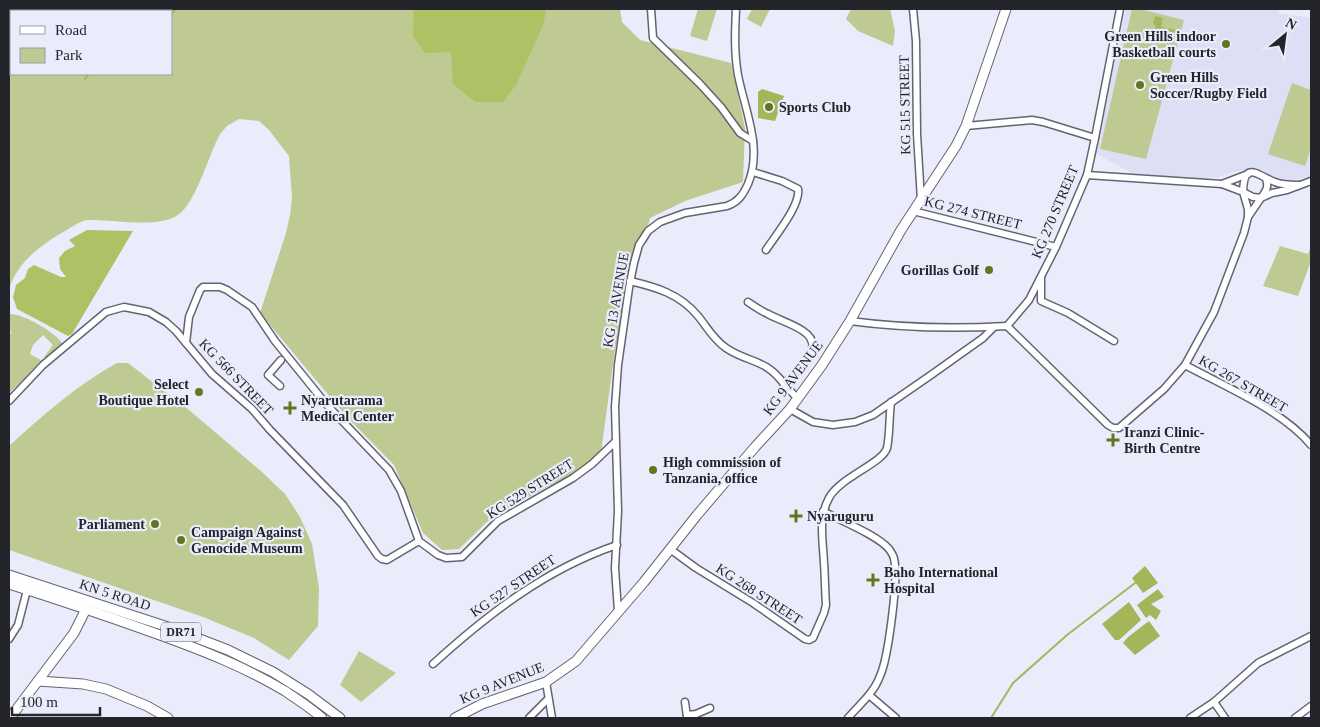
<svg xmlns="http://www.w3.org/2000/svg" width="1320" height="727" font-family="'Times New Roman',serif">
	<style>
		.built { fill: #dddff5 }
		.green { fill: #beca91 }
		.forest { fill: #afc165 }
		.water { fill: #a4b55a }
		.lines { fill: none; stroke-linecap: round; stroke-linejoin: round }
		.stream { stroke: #a4b55a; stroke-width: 2 }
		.minor-casing { stroke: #636471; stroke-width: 9 }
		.major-casing { stroke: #636471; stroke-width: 11 }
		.minor { stroke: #fff; stroke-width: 6 }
		.major { stroke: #fff; stroke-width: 9 }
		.poi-dot { fill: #66741f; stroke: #eaecfb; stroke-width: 2 }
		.labels { text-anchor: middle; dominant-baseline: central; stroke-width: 4.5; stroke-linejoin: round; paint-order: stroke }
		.shield { fill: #eaecfb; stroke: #5f6169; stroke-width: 1 }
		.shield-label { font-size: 12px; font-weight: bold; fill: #24252a }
		.poi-label { font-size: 14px; font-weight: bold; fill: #24252a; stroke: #eaecfb; text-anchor: start }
		.street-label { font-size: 14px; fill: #24252a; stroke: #eaecfb }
	</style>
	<rect width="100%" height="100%" fill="#eaecfb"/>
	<path class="built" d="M1126,9H1279V13L1311,18V177L1292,180L1270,177L1247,170L1234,172L1215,178L1206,177V182L1143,179L1095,153Z"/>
	<g class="green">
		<path d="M65,9H620L622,22L640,40L731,63L745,128L743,182L685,201L650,218L615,350L601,452L581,469L493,516L459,549L442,550L423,533L394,465L346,416L260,313L286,233L290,215L292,198L289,156L269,130L259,121L239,119L227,126L220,134C208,156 197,201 178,215C157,229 112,219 87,220C81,221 75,225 70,228C45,242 18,260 9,289V35L11,34V74H171V11H62Z"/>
		<path d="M698,9H717L707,41L690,36Z"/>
		<path d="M752,9H770L761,27L747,19Z"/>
		<path d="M851,9H890L895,31L893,46L858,31L846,19Z"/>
		<path d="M1132,9H1140L1184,20L1146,159L1100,149Z"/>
		<path d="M1292,83L1311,90V148L1305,166L1268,154Z"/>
		<path d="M1280,246L1308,254L1311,246V261L1298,296L1263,286Z"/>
		<path d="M9,314C22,313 58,333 63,345L48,359L44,357L53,345L43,335L33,345L30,354L41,360L22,381L9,393V333L12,334L9,329Z"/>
		<path d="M117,363H128L189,410L262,472L285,494L300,517L312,544L319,588L318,626L289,660L254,638L203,617L9,550V446C43,415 77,385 117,363Z"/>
		<path d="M359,651L396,673L361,702L340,685Z"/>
	</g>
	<g class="forest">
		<path d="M414,9H546L544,23L516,85L503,102H475L453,84L451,52L425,53L413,36Z"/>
		<path d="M87,230L133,231L72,334L68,336L17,309L13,297L16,285L25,278L28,269L34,265L61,277H66L60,269L59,258L65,251L75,246L69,240Z"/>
	</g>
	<g class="water">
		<path d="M1155,16L1163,18L1161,27L1176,30L1174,41L1153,35L1156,25L1153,24Z"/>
		<path d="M762,89L784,96L775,121L758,118V92Z"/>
		<path d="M1145,566L1158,583L1143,593L1132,578Z"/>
		<path d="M1158,589L1164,597L1151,604L1161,611L1156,620L1150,615L1146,618L1137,605Z"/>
		<path d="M1129,602L1141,620L1119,640H1115L1102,624Z"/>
		<path d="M1149,621L1160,636L1135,655L1123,643L1128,637Z"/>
	</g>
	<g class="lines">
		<g class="stream">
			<path d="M171,13L177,9"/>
			<path d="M85,79L89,74"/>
			<path d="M991,718L1013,683L1067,635L1135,583"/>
		</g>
		<g class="minor-casing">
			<g id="minor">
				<path d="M651,9L653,38L700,84L721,107L740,133L753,141"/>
				<path d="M913,9L916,41L917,134L921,200"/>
				<path d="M966,126L1032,120L1043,122L1095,138"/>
				<path d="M753,172L782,181L798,189C801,205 775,236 766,250"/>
				<path d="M1087,175L1222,184L1248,174"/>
				<path d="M1266,179C1269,187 1266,191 1261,198L1253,197L1243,192C1244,159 1258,176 1275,182C1282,185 1291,185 1299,185"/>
				<path d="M1222,184L1243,192L1248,209V217"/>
				<path d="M913,211L1056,247"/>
				<path d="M1041,278V301L1068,313L1114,341"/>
				<path d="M630,281C656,287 680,294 698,316C707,327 713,339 726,348C748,363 765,358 784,384C797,372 828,347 803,331C793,324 779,320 768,314C761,311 754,306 748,302"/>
				<path d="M850,321C902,328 954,329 1007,326L1108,425L1113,428H1119L1164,389L1185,365L1214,312L1244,233L1248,217L1261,198L1272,193L1287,190L1311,181"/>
				<path d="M1007,326L1029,300L1056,247L1087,175L1095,138L1120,9"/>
				<path d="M186,343L189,317L200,290L203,287H220L227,290L252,307L275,341L326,404L389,470L401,491L419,541L438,555L446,558L462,557L498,521L573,478L592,464L615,442"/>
				<path d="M1185,365C1224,386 1282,410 1311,445"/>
				<path d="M784,384L798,399"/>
				<path d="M280,386L268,375L281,360"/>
				<path d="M9,401L43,365L106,312L124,307L149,312L166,322L176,331L212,374L252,409L270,430L343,505L378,556L382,559L387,560L419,541"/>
				<path d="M790,409L813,422L833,425L855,422L873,415L931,375L983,338L994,327"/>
				<path d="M823,511C841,521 877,535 889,549C891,552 894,556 894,559C899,577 888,659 880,676C874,693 859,705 848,718"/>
				<path d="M670,549L696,568L753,603L805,639L809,640L813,638L824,613L826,605C825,591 825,577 824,563C823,541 818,518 829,498C839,478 883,463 887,448C890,434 889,417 891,402"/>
				<path d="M618,611L615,568L618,511L615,407L618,365L629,288L634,263L639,245L643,239L648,231L660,222L685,213L727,206C738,202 743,195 748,184C763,148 745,111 738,75C734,53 735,30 736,9"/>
				<path d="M9,639L18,625L27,590"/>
				<path d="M433,664C488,614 546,569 617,545"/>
				<path d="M546,682L552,718"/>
				<path d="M869,695L896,718"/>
				<path d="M685,702L687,717"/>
				<path d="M1214,702L1225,718"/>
				<path d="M687,715L696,714L710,708"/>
				<path d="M529,718L548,699"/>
				<path d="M1190,718L1214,702L1258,663L1311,636"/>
				<path d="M1295,718L1311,706"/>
			</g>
		</g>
		<g class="major-casing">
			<g id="major">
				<path d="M9,575L171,628L228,650L273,672L308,694L340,718"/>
				<path d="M9,584C60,600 110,617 160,635C204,651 245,667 285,691C297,699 311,708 322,718"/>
				<path d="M38,681L83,684L106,689L147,706L168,718"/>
				<path d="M10,718L74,633L86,609"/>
				<path d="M455,718L482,704L546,682L576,661L644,582L697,515L755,447L790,409L822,365L850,321L901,230L956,146L966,126L1006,9"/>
			</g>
		</g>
		<use href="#minor" class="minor"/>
		<use href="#major" class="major"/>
	</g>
	<g class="poi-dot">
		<circle cx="1226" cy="44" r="5"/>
		<circle cx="1140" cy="85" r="5"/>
		<circle cx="769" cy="107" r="5"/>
		<circle cx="989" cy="270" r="5"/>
		<circle cx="199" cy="392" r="5"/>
		<path d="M287.5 400.5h5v5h5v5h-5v5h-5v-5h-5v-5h5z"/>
		<path d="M1110.5 432.5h5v5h5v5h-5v5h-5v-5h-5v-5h5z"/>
		<circle cx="653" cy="470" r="5"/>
		<path d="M793.5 508.5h5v5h5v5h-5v5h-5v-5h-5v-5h5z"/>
		<circle cx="155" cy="524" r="5"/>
		<circle cx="181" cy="540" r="5"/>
		<path d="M870.5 572.5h5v5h5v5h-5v5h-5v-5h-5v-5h5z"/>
	</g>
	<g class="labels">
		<rect class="shield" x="161" y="622.5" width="40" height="19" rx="4"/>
		<g class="shield-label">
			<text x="181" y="632">DR71</text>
		</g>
		<g class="poi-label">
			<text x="1216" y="36" text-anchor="end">Green Hills indoor<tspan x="1216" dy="16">Basketball courts</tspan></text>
			<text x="1150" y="77">Green Hills<tspan x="1150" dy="16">Soccer/Rugby Field</tspan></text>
			<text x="779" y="107">Sports Club</text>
			<text x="979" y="270" text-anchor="end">Gorillas Golf</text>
			<text x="189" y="384" text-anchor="end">Select<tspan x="189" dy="16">Boutique Hotel</tspan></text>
			<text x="301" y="400">Nyarutarama<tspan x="301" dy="16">Medical Center</tspan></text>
			<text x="1124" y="432">Iranzi Clinic-<tspan x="1124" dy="16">Birth Centre</tspan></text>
			<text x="663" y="462">High commission of<tspan x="663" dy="16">Tanzania, office</tspan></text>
			<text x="807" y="516">Nyaruguru</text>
			<text x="145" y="524" text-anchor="end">Parliament</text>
			<text x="191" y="532">Campaign Against<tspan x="191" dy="16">Genocide Museum</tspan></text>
			<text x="884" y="572">Baho International<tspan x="884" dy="16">Hospital</tspan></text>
		</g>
		<g class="street-label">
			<text transform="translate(905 105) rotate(-91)">KG 515 STREET</text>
			<text transform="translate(1055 212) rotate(-67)">KG 270 STREET</text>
			<text transform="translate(973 213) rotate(14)">KG 274 STREET</text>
			<text transform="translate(616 300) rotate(-80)">KG 13 AVENUE</text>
			<text transform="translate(236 377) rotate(46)">KG 566 STREET</text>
			<text transform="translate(793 378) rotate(-53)">KG 9 AVENUE</text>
			<text transform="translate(1243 384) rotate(30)">KG 267 STREET</text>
			<text transform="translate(530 489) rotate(-32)">KG 529 STREET</text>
			<text transform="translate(513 586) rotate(-34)">KG 527 STREET</text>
			<text transform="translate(759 594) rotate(33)">KG 268 STREET</text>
			<text transform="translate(115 595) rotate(18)">KN 5 ROAD</text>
			<text transform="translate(502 683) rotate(-22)">KG 9 AVENUE</text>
		</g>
	</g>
	<rect width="1320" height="727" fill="none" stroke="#24252a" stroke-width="20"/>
	<rect x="10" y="10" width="162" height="65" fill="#eaecfb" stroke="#9b9ca7"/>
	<rect x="20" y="26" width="25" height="8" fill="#ffffff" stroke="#9b9ca7"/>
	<text x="55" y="35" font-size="15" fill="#24252a">Road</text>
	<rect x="20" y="48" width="25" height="15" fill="#beca91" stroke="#9b9ca7"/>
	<text x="55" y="60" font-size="15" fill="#24252a">Park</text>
	<g transform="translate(1285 35) rotate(29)" stroke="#eaecfb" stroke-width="4" paint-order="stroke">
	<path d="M0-4L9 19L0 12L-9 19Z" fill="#24252a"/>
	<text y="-8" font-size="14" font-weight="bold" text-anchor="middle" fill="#24252a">N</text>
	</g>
	<path d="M12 707v8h88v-8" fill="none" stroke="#24252a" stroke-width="2.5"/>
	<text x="20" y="707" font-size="15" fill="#24252a" stroke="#eaecfb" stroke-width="4" paint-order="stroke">100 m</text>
</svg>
